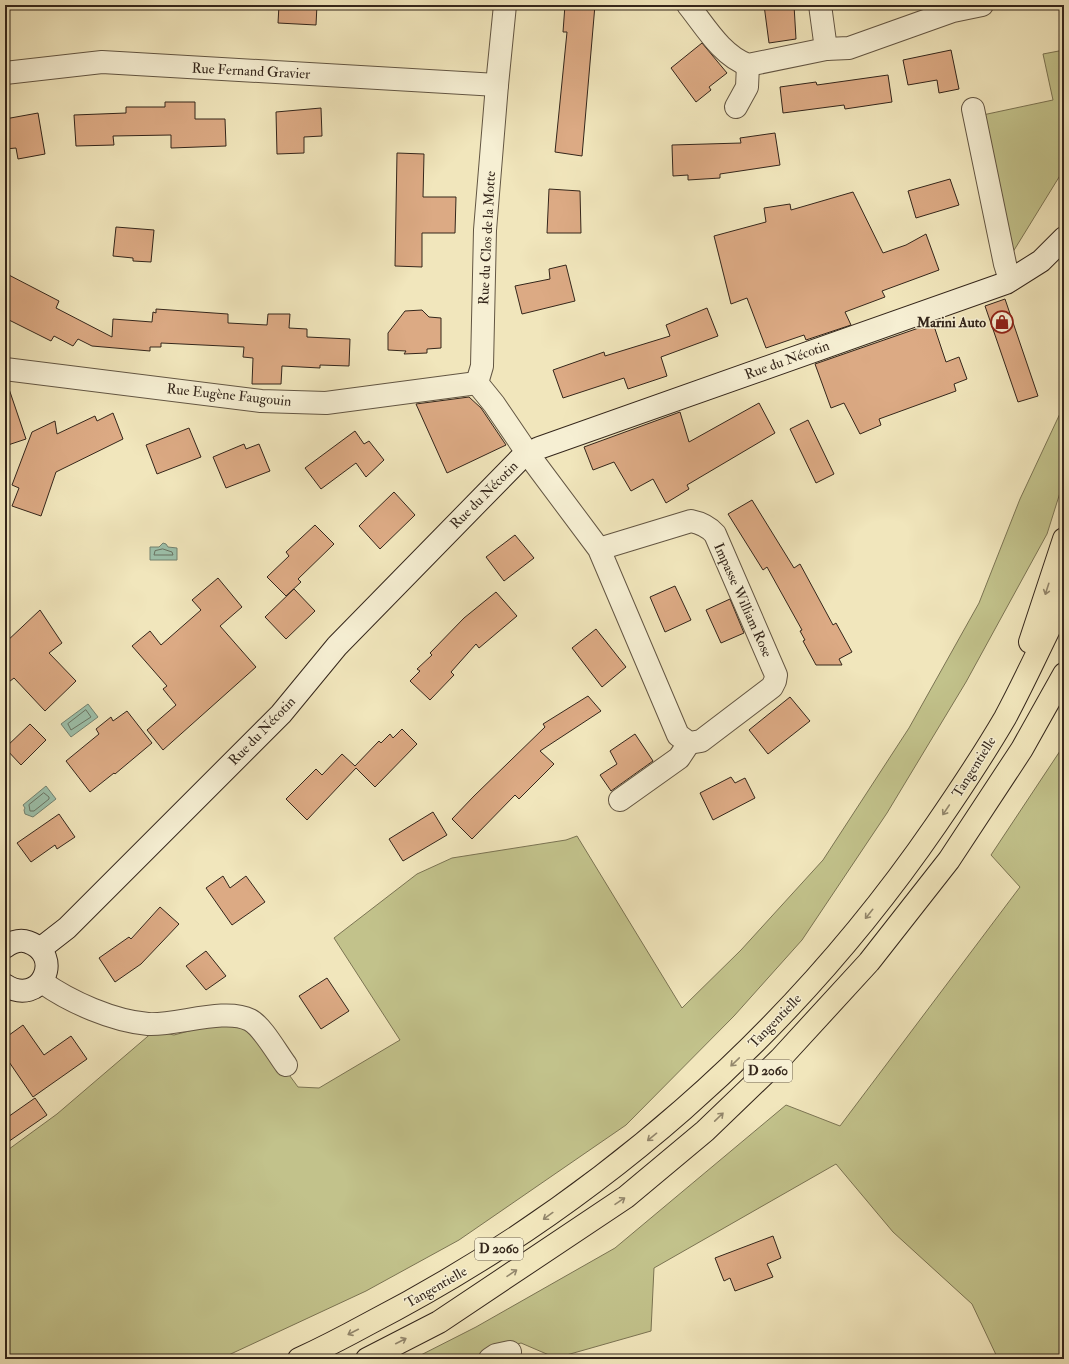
<svg xmlns="http://www.w3.org/2000/svg" width="1069" height="1364" font-family="'IM FELL Double Pica',serif">
	<style>
		.green { fill: #c2c28b; stroke: #7b7453 }
		.water { fill: #9cc0aa; stroke: #728271 }
		.lines { fill: none; stroke-linecap: round; stroke-linejoin: round }
		.shore { stroke: #687362; stroke-width: 1 }
		.building { fill: #dcaa84; stroke: #34261b }
		.street-casing { stroke: #635643; stroke-width: 24 }
		.secondary-casing { stroke: #34261b; stroke-width: 24 }
		.primary-casing { stroke: #34261b; stroke-width: 24 }
		.street { stroke: #f6efd3; stroke-width: 22 }
		.secondary { stroke: #f6efd3; stroke-width: 22 }
		.primary { stroke: #f1e6bc; stroke-width: 22 }
		.oneway { stroke: #92866c }
		.labels { text-anchor: middle; dominant-baseline: central; stroke-width: 3; stroke-linejoin: round; paint-order: stroke }
		.shield { fill: #f6efd3; stroke: #6e6252; stroke-width: 1 }
		.shield-label { font-size: 13px; font-weight: bold; fill: #34261b }
		.street-label { font-size: 14px; fill: #34261b; stroke: #f6efd3 }
		.poi-label { font-size: 14px; font-weight: bold; fill: #34261b; stroke: #f6efd3; text-anchor: end }
	</style>
	<rect width="100%" height="100%" fill="#f1e6bc"/>
	<filter id="stains"><feTurbulence type="fractalNoise" baseFrequency=".005" numOctaves="4"/><feColorMatrix values="0 0 0 0 .2 0 0 0 0 .09 0 0 0 0 .02 0 0 0 .5 -.17"/></filter>
	<radialGradient id="worn" r=".72"><stop offset=".6" stop-color="#630" stop-opacity="0"/><stop offset="1" stop-color="#630" stop-opacity=".3"/></radialGradient>
	<g class="green">
		<path d="M1064,50V169L1008,260L978,116L1053,100L1043,54Z"/>
		<path d="M1064,405V480L1047,534L966,682L887,813L802,940L734,1016L626,1125L459,1240L366,1291L220,1359H5V1152L57,1114L154,1031L174,1035L234,1019L254,1027L298,1087L319,1088L400,1040L334,938L417,874L452,858L566,840L577,836L682,1008L741,950L823,860L909,728L979,603L1020,499Z"/>
		<path d="M1064,745V1359H998L972,1304L893,1232L836,1164L654,1268L651,1331L556,1358L521,1343L484,1354L476,1359H413L476,1327L615,1248L786,1105L840,1126L1020,887L991,855Z"/>
	</g>
	<g class="water">
		<path d="M163,543L166,544L168,547L177,548V560H150V547H159Z"/>
		<path d="M88,704L98,717L71,737L61,724Z"/>
		<path d="M46,786L56,799L33,817L25,814L24,810L25,808L23,805Z"/>
	</g>
	<g class="lines">
		<g class="shore">
			<path d="M163,549L172,552L173,555H154L155,551Z"/>
			<path d="M86,710L91,717L71,730L68,724Z"/>
			<path d="M44,793L49,797V799L34,811H30L29,805Z"/>
		</g>
	</g>
	<g class="building">
		<path d="M279,5H317L316,25L278,23Z"/>
		<path d="M565,5H595L582,156L555,152L567,32H563Z"/>
		<path d="M764,5H794L796,39L769,43Z"/>
		<path d="M702,43L727,73L709,87L711,90L696,102L671,68Z"/>
		<path d="M951,50L959,89L939,93L937,80L908,85L903,60Z"/>
		<path d="M888,75L892,102L845,109L844,105L783,113L780,87L816,82L817,85Z"/>
		<path d="M165,102H195V119H225L226,146L171,148V135L113,136L114,145L76,146L74,115L126,113V107H165Z"/>
		<path d="M321,108L322,136L304,137V153L277,154L276,112Z"/>
		<path d="M38,113L45,154L18,159L16,148L5,149V119Z"/>
		<path d="M775,133L780,165L720,174V178L688,180V175L673,176L672,145L741,143L740,138Z"/>
		<path d="M397,153L424,154L423,197H456L455,233H422V267L395,266Z"/>
		<path d="M950,179L959,205L916,218L908,191Z"/>
		<path d="M549,189L580,191L581,233H547Z"/>
		<path d="M853,192L883,253L906,245L926,234L939,270L882,291L885,297L845,312L851,325L806,340L804,335L766,348L747,298L731,304L714,236L766,222L764,208L790,204L791,210Z"/>
		<path d="M116,227L154,230L151,262L133,261V258L113,256Z"/>
		<path d="M566,265L575,301L522,314L515,286L550,279L549,269Z"/>
		<path d="M5,273L59,301L56,308L112,337L113,319L152,322L153,312L156,313V309L228,314V323L267,325L268,314H290L289,328L307,329V337L350,339L349,366L320,365V368L282,366L281,384H252L253,358L243,357L244,347L161,343V347H150V351L92,346L78,339L73,346L54,336L51,341L5,318Z"/>
		<path d="M1005,299L1038,396L1018,402L985,306Z"/>
		<path d="M707,308L718,336L661,357L667,376L628,389L624,378L563,398L553,370L604,352L605,356L670,336L666,325Z"/>
		<path d="M422,310L429,317L441,318V348L427,349V353L404,354L406,351L388,350V333L405,311Z"/>
		<path d="M933,323L946,362L959,357L967,379L954,384L956,391L879,419L881,425L860,434L844,403L831,408L815,364Z"/>
		<path d="M5,386H8L26,439L5,446Z"/>
		<path d="M469,397L481,408L506,445L447,473L416,404Z"/>
		<path d="M759,403L775,433L687,485L689,489L666,503L653,479L631,491L614,462L593,470L584,447L680,412L689,442Z"/>
		<path d="M113,413L123,439L56,472L41,516L12,506L19,488L12,485L32,432L55,421L57,434L95,416L97,421Z"/>
		<path d="M808,420L834,474L816,483L790,429Z"/>
		<path d="M189,428L201,457L157,474L146,445Z"/>
		<path d="M355,431L364,444L369,441L384,460L366,477L356,463L321,489L305,468Z"/>
		<path d="M244,444L246,449L259,444L270,471L226,488L213,457Z"/>
		<path d="M394,492L415,515L380,549L359,526Z"/>
		<path d="M752,500L794,568L800,564L833,625L836,623L852,652L839,659L842,665H816L803,641L805,640L800,631L802,630L767,567L763,570L728,514Z"/>
		<path d="M315,525L334,544L298,579L301,582L286,596L267,577L289,556L286,552Z"/>
		<path d="M515,535L534,558L504,581L486,557Z"/>
		<path d="M218,578L242,607L220,626L256,667L163,750L147,730L176,705L163,689L167,686L132,646L150,631L161,645L201,610L192,600Z"/>
		<path d="M675,586L691,620L665,632L650,597Z"/>
		<path d="M294,589L315,611L286,639L265,617Z"/>
		<path d="M496,592L517,616L479,648L476,644L451,672L454,675L430,700L410,681L420,671L417,669L432,655L430,653L464,618Z"/>
		<path d="M730,599L744,633L721,643L706,610Z"/>
		<path d="M40,610L62,643L49,653L76,681L45,711L14,678L5,685V643Z"/>
		<path d="M596,629L626,667L602,687L572,648Z"/>
		<path d="M588,696L601,711L540,751L554,764L519,799L515,795L472,839L452,819L474,796L545,727L543,724Z"/>
		<path d="M790,697L810,721L768,754L749,730Z"/>
		<path d="M127,711L152,743L115,774L114,773L90,792L66,761L99,734L96,729L111,717L113,721Z"/>
		<path d="M30,724L46,740L21,765L5,748Z"/>
		<path d="M402,729L417,744L375,787L356,768L307,820L286,799L316,769L322,775L342,754L355,766L379,741L381,743L390,734L393,738Z"/>
		<path d="M635,734L653,761L611,791L600,775L617,764L610,751Z"/>
		<path d="M731,777L735,783L745,778L755,798L713,820L700,793Z"/>
		<path d="M433,812L447,835L403,861L389,839Z"/>
		<path d="M59,814L75,837L57,849L55,845L31,862L17,843Z"/>
		<path d="M223,876L230,888L246,876L265,902L232,925L206,888Z"/>
		<path d="M160,907L179,924L141,964L115,982L99,958L129,937L131,939Z"/>
		<path d="M206,951L226,976L206,990L186,966Z"/>
		<path d="M327,978L349,1011L321,1029L299,996Z"/>
		<path d="M23,1025L44,1055L71,1036L87,1059L33,1097L5,1056V1038Z"/>
		<path d="M35,1098L47,1115L5,1144V1119Z"/>
		<path d="M773,1236L781,1258L767,1264L773,1277L735,1291L730,1278L724,1281L715,1258Z"/>
	</g>
	<g class="lines">
		<g class="street-casing">
			<g id="street">
				<path d="M505,5L497,85L485,230L482,366L477,383L494,404L528,454L599,549L678,735L689,743L701,741L772,687L775,681L776,675L715,534C709,527 701,523 691,521L599,549"/>
				<path d="M688,5C705,26 721,55 748,65L826,49L849,48L953,11L982,5"/>
				<path d="M820,5L826,49"/>
				<path d="M5,73L102,62L497,85"/>
				<path d="M736,107L747,87L748,65"/>
				<path d="M973,109L1005,264L1010,280"/>
				<path d="M5,369L261,401L326,403L477,383"/>
				<path d="M620,800L679,758L689,743"/>
				<path d="M42,982C70,1002 113,1021 148,1024C176,1026 225,1007 250,1020C262,1026 277,1053 286,1065"/>
				<path d="M490,1359L496,1355L510,1352"/>
			</g>
		</g>
		<g class="secondary-casing">
			<g id="secondary">
				<path d="M5,947C12,942 20,939 28,942C65,955 41,1008 5,985"/>
				<path d="M40,949L67,928L281,714L337,646L520,459L539,448L1006,283L1041,261L1064,238"/>
			</g>
		</g>
		<g class="primary-casing">
			<g id="primary">
				<path d="M1030,642L1064,539"/>
				<path d="M299,1359C323,1348 346,1336 368,1324C596,1206 791,1036 936,825C960,790 984,754 1005,718C1026,679 1044,638 1064,599"/>
				<path d="M367,1359L439,1322L626,1197L705,1131L780,1059L869,962L949,860L1022,749L1064,674"/>
			</g>
		</g>
		<use href="#street" class="street"/>
		<use href="#secondary" class="secondary"/>
		<use href="#primary" class="primary"/>
	</g>
	<defs><path id="oneway-shaft" d="M-6 0H5M1.5-3L5.5 0L1.5 3" fill="none" stroke-width="1.6" stroke-linecap="round" stroke-linejoin="round"/></defs>
	<g class="oneway">
		<use href="#oneway-shaft" transform="translate(1047 589) rotate(108)"/>
		<use href="#oneway-shaft" transform="translate(946 810) rotate(124)"/>
		<use href="#oneway-shaft" transform="translate(869 914) rotate(129)"/>
		<use href="#oneway-shaft" transform="translate(735 1062) rotate(136)"/>
		<use href="#oneway-shaft" transform="translate(719 1117) rotate(-44)"/>
		<use href="#oneway-shaft" transform="translate(652 1137) rotate(141)"/>
		<use href="#oneway-shaft" transform="translate(620 1201) rotate(-34)"/>
		<use href="#oneway-shaft" transform="translate(548 1216) rotate(144)"/>
		<use href="#oneway-shaft" transform="translate(512 1273) rotate(-34)"/>
		<use href="#oneway-shaft" transform="translate(353 1332) rotate(153)"/>
		<use href="#oneway-shaft" transform="translate(401 1341) rotate(-27)"/>
	</g>
	<defs>
		<g id="shop-ring" transform="scale(1.15)"><circle r="9.5" fill="#f6efd3" stroke="#8f2418" stroke-width="1.5"/><path d="M-5-2.5h2.3a2.7 3.5 0 0 1 5.4 0H5L5.5 6h-11ZM-1.5-2.5h3a1.5 2.3 0 0 0-3 0Z" fill="#8f2418"/></g>
	</defs>
	<g fill-rule="evenodd">
		<use href="#shop-ring" x="1002" y="322"/>
	</g>
	<g class="labels">
		<g class="shield">
			<rect x="744" y="1060" width="48" height="22" rx="3"/>
			<rect x="475" y="1238" width="48" height="22" rx="3"/>
		</g>
		<g class="shield-label">
			<text x="768" y="1071">D 2060</text>
			<text x="499" y="1249">D 2060</text>
		</g>
		<g class="street-label">
			<text transform="translate(251 71) rotate(3)">Rue Fernand Gravier</text>
			<text transform="translate(487 238) rotate(-87)">Rue du Clos de la Motte</text>
			<text transform="translate(787 360) rotate(-20)">Rue du Nécotin</text>
			<text transform="translate(229 395) rotate(6)">Rue Eugène Faugouin</text>
			<text transform="translate(484 495) rotate(-45)">Rue du Nécotin</text>
			<text transform="translate(743 600) rotate(66)">Impasse William Rose</text>
			<text transform="translate(262 731) rotate(-46)">Rue du Nécotin</text>
			<text transform="translate(974 767) rotate(-58)">Tangentielle</text>
			<text transform="translate(775 1021) rotate(-46)">Tangentielle</text>
			<text transform="translate(436 1287) rotate(-30)">Tangentielle</text>
		</g>
		<g class="poi-label">
			<text x="986" y="322">Marini Auto</text>
		</g>
	</g>
	<rect width="1069" height="1364" fill="none" stroke="#f1e6bc" stroke-width="20"/>
	<rect x="6" y="6" width="1057" height="1352" fill="none" stroke="#34261b" stroke-width="2"/>
	<rect x="10" y="10" width="1049" height="1344" fill="none" stroke="#34261b"/>
	<rect width="100%" height="100%" filter="url(#stains)"/>
	<rect width="100%" height="100%" fill="url(#worn)"/>
</svg>
